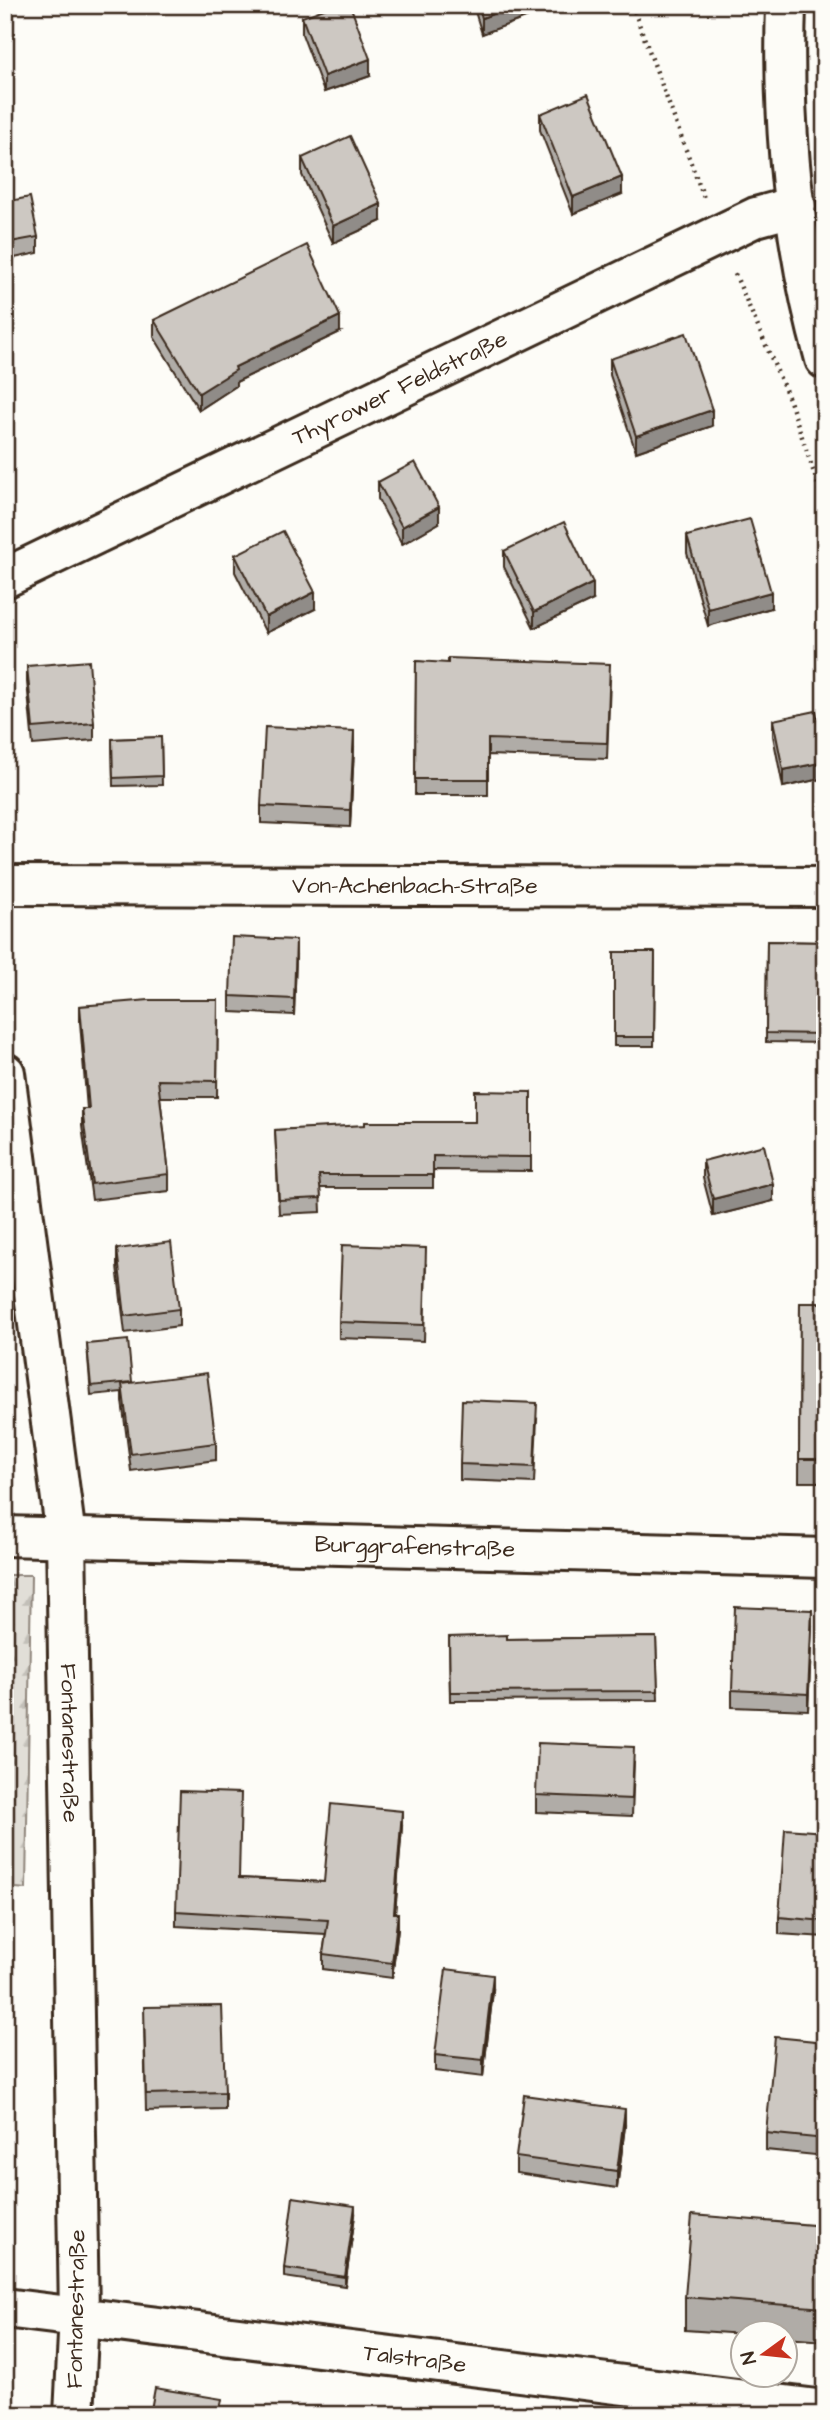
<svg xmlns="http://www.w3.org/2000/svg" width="830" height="2420" font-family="'Architects Daughter',sans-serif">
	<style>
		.forest { fill: url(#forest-firs); stroke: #8e847a; stroke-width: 2 }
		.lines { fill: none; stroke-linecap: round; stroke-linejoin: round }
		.street-casing { stroke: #3b2a1e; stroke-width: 44 }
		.secondary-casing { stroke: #3b2a1e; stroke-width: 44 }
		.path { stroke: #3b2a1e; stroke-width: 4.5; stroke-dasharray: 2 5; stroke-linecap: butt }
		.street { stroke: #fdfcf7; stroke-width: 38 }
		.secondary { stroke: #fdfcf7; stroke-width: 38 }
		.wall { fill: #b0aca7; stroke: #3b2a1e; stroke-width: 2 }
		.shaded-wall { fill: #908c88; stroke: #3b2a1e; stroke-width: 2 }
		.building { fill: #cdc8c2; stroke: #3b2a1e; stroke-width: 2 }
		.labels { text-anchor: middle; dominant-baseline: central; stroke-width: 6; stroke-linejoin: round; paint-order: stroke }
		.street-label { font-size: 23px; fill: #3b2a1e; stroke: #fdfcf7 }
	</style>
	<defs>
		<pattern id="forest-firs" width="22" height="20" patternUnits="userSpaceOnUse" patternTransform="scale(1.75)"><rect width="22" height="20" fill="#e1ded7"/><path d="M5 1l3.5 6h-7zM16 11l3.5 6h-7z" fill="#c2bfb8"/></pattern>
	</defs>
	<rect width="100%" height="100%" fill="#fdfcf7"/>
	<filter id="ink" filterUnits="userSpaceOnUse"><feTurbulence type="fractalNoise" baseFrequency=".0143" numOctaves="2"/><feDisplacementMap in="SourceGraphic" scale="14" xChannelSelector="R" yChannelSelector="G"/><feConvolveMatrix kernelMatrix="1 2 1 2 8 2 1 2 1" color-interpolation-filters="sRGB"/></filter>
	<g filter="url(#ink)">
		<path class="forest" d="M5,1575H31L26,1889L5,1887Z"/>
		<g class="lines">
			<g class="street-casing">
				<g id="street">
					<path id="s1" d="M5,578L756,217L796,206"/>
					<path id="s2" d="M5,885L825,887"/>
					<path id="s3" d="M5,1073L66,1537L79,2315L74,2415"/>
					<path id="s4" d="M5,1536L825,1558"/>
					<path id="s5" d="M5,2308L825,2410"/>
				</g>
			</g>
			<g class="secondary-casing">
				<path id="secondary" d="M786,5C782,122 793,245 825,359"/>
			</g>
			<g class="path">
				<path d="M632,5L704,198"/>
				<path d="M735,274L790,401L825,506"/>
			</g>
			<use href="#street" class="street"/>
			<use href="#secondary" class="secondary"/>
		</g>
		<g class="wall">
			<path d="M473,5H547V10L482,34Z"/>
			<path d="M302,17L370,76L324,92L302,34Z"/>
			<path d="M540,114L622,194L573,214L540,130Z"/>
			<path d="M302,158L381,221L333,243L302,175Z"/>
			<path d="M5,202L38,237V253L5,260Z"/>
			<path d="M154,320L340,332L236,382V386L199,410L154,337Z"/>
			<path d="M610,359L712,426L636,452L610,375Z"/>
			<path d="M378,482L439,523L402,544L378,499Z"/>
			<path d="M687,536L771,608L708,626L687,553Z"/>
			<path d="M504,551L593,600L534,628L504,567Z"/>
			<path d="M235,555L315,609L266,633L235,572Z"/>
			<path d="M416,661L610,680L607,759L488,755V795H415Z"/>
			<path d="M27,666L94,723V740L33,745L27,682Z"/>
			<path d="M773,720L825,756V778L783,787L773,736Z"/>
			<path d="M161,737L162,785L113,786L112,739Z"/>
			<path d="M354,748L350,827L261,823V806Z"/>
			<path d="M767,941L825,942V1043L766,1042Z"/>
			<path d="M614,952H655L654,1046H614Z"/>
			<path d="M296,956L294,1015L230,1012V996Z"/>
			<path d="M218,1000L217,1097H160L169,1174V1191L92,1200L82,1126V1109H87L80,1022V1006Z"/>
			<path d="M531,1092V1171L433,1170V1188H320L321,1212L279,1214L275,1130L475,1122Z"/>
			<path d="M703,1161L773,1201L713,1216L703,1178Z"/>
			<path d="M117,1249L179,1309V1326L125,1333L117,1266Z"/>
			<path d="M426,1265L424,1341L339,1338V1322Z"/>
			<path d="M800,1303H825V1482H799Z"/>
			<path d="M87,1344L132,1382L216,1443V1460L131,1471L122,1401V1392L91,1395Z"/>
			<path d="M537,1419L534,1483L460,1480V1464Z"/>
			<path d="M812,1627L808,1710L732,1707V1690Z"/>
			<path d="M449,1637L507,1639L656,1637L658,1700L450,1701Z"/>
			<path d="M634,1763L632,1816L536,1812V1795Z"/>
			<path d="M402,1826L395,1913L398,1928L392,1978L323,1969V1954L326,1934L176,1926V1911L239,1878L324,1882Z"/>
			<path d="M825,1832V1937L779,1934V1917Z"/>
			<path d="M493,1991L483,2077L435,2071V2055Z"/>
			<path d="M144,2024L225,2092V2109L146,2111Z"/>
			<path d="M825,2042V2156L766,2150V2133Z"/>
			<path d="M625,2126L617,2188L516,2173V2157Z"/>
			<path d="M355,2215L345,2286L284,2277V2268Z"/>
			<path d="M825,2226V2341L785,2338V2333H743V2334L685,2330V2297Z"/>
		</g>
		<g class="shaded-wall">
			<path d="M516,5H547V10L482,34V18Z"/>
			<path d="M370,59V76L324,92V76Z"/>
			<path d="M622,177V194L573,214V197Z"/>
			<path d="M381,204V221L333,243V226Z"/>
			<path d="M340,316V332L236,382V386L199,410V393L235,367Z"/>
			<path d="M712,410V426L636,452V436Z"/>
			<path d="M8,443V452L5,453V444Z"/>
			<path d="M439,507V523L402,544V527Z"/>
			<path d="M593,583V600L534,628V612Z"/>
			<path d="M315,592V609L266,633V617Z"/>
			<path d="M771,592V608L708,626V609Z"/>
			<path d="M354,731V748L350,827V810Z"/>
			<path d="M825,762V778L783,787V770Z"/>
			<path d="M296,940V956L294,1015V999Z"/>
			<path d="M773,1184V1201L713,1216V1199Z"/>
			<path d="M812,1610V1627L808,1710V1694Z"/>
			<path d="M402,1811V1826L394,1927V1913Z"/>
			<path d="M398,1913V1928L392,1978V1963Z"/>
			<path d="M493,1975V1991L483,2077V2060Z"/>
			<path d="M625,2109V2126L617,2188V2171Z"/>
			<path d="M355,2206V2215L345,2286V2277Z"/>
		</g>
		<g class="building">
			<path d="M335,5H350L370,59L324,76L302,17Z"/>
			<path d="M478,5H516L482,18Z"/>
			<path d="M588,94L622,177L573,197L540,114Z"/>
			<path d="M350,136L381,204L333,226L302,158Z"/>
			<path d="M30,197L38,237L5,243V202Z"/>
			<path d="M307,245L340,316L235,367L236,370L199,393L154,320Z"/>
			<path d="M686,333L712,410L636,436L610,359Z"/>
			<path d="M5,432L8,443L5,444Z"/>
			<path d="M415,462L439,507L402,527L378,482Z"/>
			<path d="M750,519L771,592L708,609L687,536Z"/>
			<path d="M564,522L593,583L534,612L504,551Z"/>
			<path d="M283,531L315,592L266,617L235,555Z"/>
			<path d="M448,658L610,664L607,743L488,739V779H415L416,661L448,663Z"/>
			<path d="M89,661L94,723L33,728L27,666Z"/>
			<path d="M816,711L825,756V762L783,770L773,720Z"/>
			<path d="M265,727L354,731L350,810L261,806Z"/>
			<path d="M161,737L162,776L113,778L112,739Z"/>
			<path d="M232,937L296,940L294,999L230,996Z"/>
			<path d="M767,941L825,942V1034L766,1033Z"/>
			<path d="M614,952H655L654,1037H614Z"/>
			<path d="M149,1000H218L217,1081L158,1080L169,1174L92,1184L82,1109H89L80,1006Z"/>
			<path d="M475,1091L531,1092V1157L433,1156V1175H319L321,1198L279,1200L275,1130L365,1125V1122H475Z"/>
			<path d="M764,1145L773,1184L713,1199L703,1161Z"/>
			<path d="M171,1242L179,1309L125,1316L117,1249Z"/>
			<path d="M342,1245L426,1248L424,1325L339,1322Z"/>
			<path d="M800,1303H825V1459H799Z"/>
			<path d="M128,1340L132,1382L91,1386L87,1344Z"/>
			<path d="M207,1373L216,1443L131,1454L122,1384Z"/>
			<path d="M462,1400L537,1403L534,1467L460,1464Z"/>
			<path d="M735,1607L812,1610L808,1694L732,1690Z"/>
			<path d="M507,1635V1639L656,1637L658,1691L450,1692L449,1637Z"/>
			<path d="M538,1743L634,1747L632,1799L536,1795Z"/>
			<path d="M180,1791L241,1793L239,1878L324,1882L331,1804L402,1811L394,1913H398L392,1963L323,1954L328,1920L176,1911Z"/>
			<path d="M785,1829L825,1832V1921L779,1917Z"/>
			<path d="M446,1969L493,1975L483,2060L435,2055Z"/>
			<path d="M222,2006L225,2092L146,2094L144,2007Z"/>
			<path d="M775,2037L825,2042V2139L766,2133Z"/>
			<path d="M524,2095L625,2109L617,2171L516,2157Z"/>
			<path d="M293,2197L355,2206L345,2277L284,2268Z"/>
			<path d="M692,2215L825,2226V2308L685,2297Z"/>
			<path d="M155,2388L222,2399L219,2415H150Z"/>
		</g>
	</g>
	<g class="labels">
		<g class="street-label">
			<text stroke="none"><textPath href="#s1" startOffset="438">Thyrower Feldstraße</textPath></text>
			<text stroke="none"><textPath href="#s2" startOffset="410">Von-Achenbach-Straße</textPath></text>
			<text stroke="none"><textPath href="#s4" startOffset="410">Burggrafenstraße</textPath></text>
			<text stroke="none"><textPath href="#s3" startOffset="674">Fontanestraße</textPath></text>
			<text transform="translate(76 2309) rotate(-89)">Fontanestraße</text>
			<text stroke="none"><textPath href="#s5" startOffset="413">Talstraße</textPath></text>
		</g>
	</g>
	<rect width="830" height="2420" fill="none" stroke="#fdfcf7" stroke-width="28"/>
	<rect x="14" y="14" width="802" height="2392" fill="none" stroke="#3b2a1e" stroke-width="2.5" filter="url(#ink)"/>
	<g transform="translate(764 2354) rotate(255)"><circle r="33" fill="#fdfcf7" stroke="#afa8a0" stroke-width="2"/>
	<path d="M0-5L12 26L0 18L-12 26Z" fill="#c8321e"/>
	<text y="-10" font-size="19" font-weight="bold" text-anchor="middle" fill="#3b2a1e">N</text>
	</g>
</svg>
